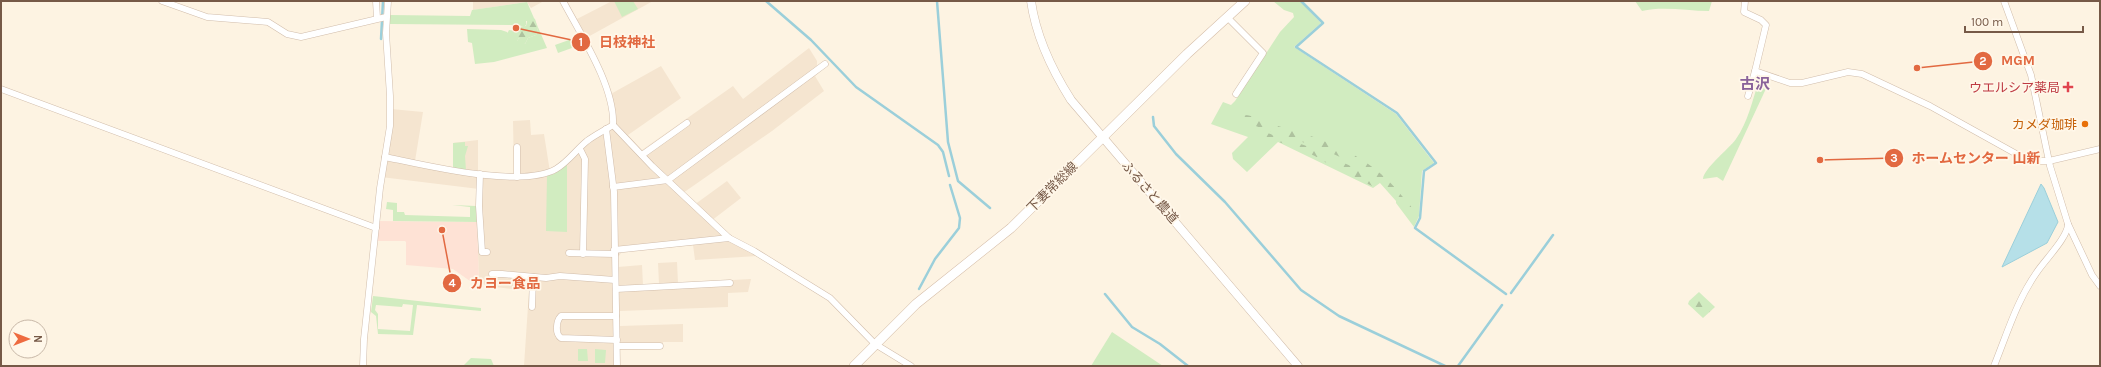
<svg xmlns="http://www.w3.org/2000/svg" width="2101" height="367" font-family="Karla,'Noto Sans JP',sans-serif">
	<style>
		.residential { fill: #f5e5d0 }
		.commercial { fill: #fee2d5 }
		.green { fill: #d1ecc0; fill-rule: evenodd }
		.forest { fill: url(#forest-firs) }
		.water { fill: #b6e0e8; stroke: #9bcfda }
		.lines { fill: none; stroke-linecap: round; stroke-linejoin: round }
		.stream { stroke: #9bcfda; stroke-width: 2.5 }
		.minor-casing { stroke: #d1bdab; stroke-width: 7 }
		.tertiary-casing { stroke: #d1bdab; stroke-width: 9 }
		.secondary-casing { stroke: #d5bda8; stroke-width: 10 }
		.minor { stroke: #fff; stroke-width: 6 }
		.tertiary { stroke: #fff; stroke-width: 8 }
		.secondary { stroke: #fff; stroke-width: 9 }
		.health-dot { fill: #e0444e; stroke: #fff7e9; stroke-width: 1.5 }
		.food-dot { fill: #e8710a; stroke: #fff7e9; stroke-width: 1.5 }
		.labels { text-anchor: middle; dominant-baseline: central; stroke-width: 3.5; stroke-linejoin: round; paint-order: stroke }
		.health-label { font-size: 13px; fill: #be3a42; stroke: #fff7e9; text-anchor: end }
		.food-label { font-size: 13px; fill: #c56008; stroke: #fff7e9; text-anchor: end }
		.street-label { font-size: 13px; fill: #765947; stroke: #fff7e9 }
		.quarter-label { font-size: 15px; font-weight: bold; fill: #89629a; stroke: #fff7e9 }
		.leader { fill: none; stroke: #e26941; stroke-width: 1.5 }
		.callout-dot { fill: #e26941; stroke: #fff7e9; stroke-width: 1.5 }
		.mark-label { font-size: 12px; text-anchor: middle; font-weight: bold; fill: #fff }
		.callout-label { font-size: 14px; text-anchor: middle; font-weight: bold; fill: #e26941; stroke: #fff7e9; stroke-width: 3.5; stroke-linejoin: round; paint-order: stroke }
	</style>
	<defs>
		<pattern id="forest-firs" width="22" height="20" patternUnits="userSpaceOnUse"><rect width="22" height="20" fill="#d1ecc0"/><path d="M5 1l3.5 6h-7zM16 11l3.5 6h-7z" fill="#aec29e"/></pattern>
	</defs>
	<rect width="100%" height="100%" fill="#fdf3e2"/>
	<g class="residential">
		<path d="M473,1H544L531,8L527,2L473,10Z"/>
		<path d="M563,1H567L577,19L612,1H653L586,38Z"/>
		<path d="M809,48L817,61V66L820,72L815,76L824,91L772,131L683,193L694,205L727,181L741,198L711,221L757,256L695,260L693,245L622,252L618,257V267L642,265L643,285L659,284L658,263L677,262L678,283L751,279L748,292L728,293V307L620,311V326L683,324V342H663V349L618,350L617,366H524L529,291L487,286L479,282L477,222L479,189L381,177L391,109L423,112L415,161L453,168V143L478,140V171L500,173H514L513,121L530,120L531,135L544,134L550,172L547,173L567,231V161L613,125L609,95L661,66L681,98L628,135L642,150L733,86L743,99Z"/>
	</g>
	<path class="commercial" d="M377,221L477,222L479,282L470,281L453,269L406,265V242L405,241H375Z"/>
	<g class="green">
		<path d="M614,1H633L638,9L622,17Z"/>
		<path d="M1273,1H1300L1321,23L1294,47L1396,114L1434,163L1422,171L1419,216L1414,227L1396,203V201L1380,183L1373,188L1278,142L1247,172L1233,159L1232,153L1248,137L1211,124L1223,102L1231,105L1235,101L1280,32L1294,17L1293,13L1284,10Z"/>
		<path d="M1635,1H1712L1709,11C1687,11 1663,6 1642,11Z"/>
		<path d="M527,2L547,48L494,62L475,64L472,43L468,42L467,29L501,30L507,32L513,40L517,41L519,38L525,44L528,38L536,35L538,28L536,23L526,21V25L524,27L519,25L390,24V15L470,16L472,10Z"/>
		<path d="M580,36L583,44L558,53L555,45Z"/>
		<path d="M1764,77L1770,80L1723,181L1717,177L1703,179C1704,168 1728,150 1736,139C1748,122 1752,101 1759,81Z"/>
		<path d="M465,142V146H468L465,156L466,170L453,168V143Z"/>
		<path d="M567,162V232L546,231L547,175L554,174Z"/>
		<path d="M387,202L397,203V212H404L405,215L470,217V207L452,205L476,206L477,222L393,221V210L386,209Z"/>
		<path d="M373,296L481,308V311L417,305L413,335L378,334L376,316L371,312ZM403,304L413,305L410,331L378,329V314L375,310L376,305L402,307Z"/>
		<path d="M1112,332L1163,366H1091Z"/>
		<path d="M578,349H587L588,361H578Z"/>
		<path d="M595,349L606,350L605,363H595Z"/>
		<path d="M471,358L491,359L494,366H463Z"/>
	</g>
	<g class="forest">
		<path d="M528,17H531L535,19L538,28L536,35L528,38L525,44L522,43L519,38L517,41H510L507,34L509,30L515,31L516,27L526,26Z"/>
		<path d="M1243,115C1253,114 1268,124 1278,126C1327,140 1370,155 1402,196C1406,201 1414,207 1413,214L1408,215C1401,204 1392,190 1381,182C1341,150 1291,140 1245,122L1242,119Z"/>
		<path d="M1255,129L1325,152L1328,156L1353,167L1377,183L1372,186L1319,159C1315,153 1265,137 1255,135Z"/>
		<path d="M1699,292L1715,307L1703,318L1688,304L1689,301Z"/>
	</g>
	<path class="water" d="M2041,184L2044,188L2058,222L2047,243L2002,267Z"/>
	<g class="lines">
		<g class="stream">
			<path d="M766,1L811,40L856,87L938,145L943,152L949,176"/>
			<path d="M937,1L948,142L958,181L990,208"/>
			<path d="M1301,1L1323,23L1296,47L1397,113L1436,163L1424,171L1420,218L1415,228L1506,294"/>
			<path d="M381,39L383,1"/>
			<path d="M1153,117L1154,126L1176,154L1225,202L1301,290L1339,316L1445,366"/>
			<path d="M919,289L935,259L959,228L960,218L950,185"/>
			<path d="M1511,293L1553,235"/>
			<path d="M1105,294L1132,327L1160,344L1188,366"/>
			<path d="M1458,366L1502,305"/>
		</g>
		<g class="minor-casing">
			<g id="minor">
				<path d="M162,1L207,17L268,22L287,34L301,37L386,17"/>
				<path d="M376,1L377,18"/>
				<path d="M563,1C581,35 615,87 613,125"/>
				<path d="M1745,1L1744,12L1761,20L1766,25L1755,71L1790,83H1802L1848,72L1862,74L1930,106L2029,161H2049L2100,149"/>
				<path d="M1227,17L1263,53L1236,94"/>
				<path d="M1,89L376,228"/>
				<path d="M1748,96L1755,71"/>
				<path d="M613,125L652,166L729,238L754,251L830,298L875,344L911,366"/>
				<path d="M606,129L614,192L617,366"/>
				<path d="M517,147V177"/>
				<path d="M580,149L585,159L583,254"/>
				<path d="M642,155L687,123"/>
				<path d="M385,157C424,165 521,189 556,169C568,162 576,150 587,141C595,135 605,130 613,125"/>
				<path d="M480,174L479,206L482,252H487"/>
				<path d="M613,187L668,180L825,64"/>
				<path d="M2068,224L2092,275L2100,286"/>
				<path d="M614,250L729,238"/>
				<path d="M569,253L615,254"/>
				<path d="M492,274H502L546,278L560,276L615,280"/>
				<path d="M616,289L730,283"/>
				<path d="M532,307L533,277"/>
				<path d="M616,316H561C556,321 555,334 561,338L617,340"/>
				<path d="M617,346H660"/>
				<path d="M363,366L364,339L380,188L390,126V96L386,33L388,1"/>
				<path d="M1994,366C2007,334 2017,300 2037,272C2045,260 2068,237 2068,224L2050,166L2031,75L2004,1"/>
			</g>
		</g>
		<g class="tertiary-casing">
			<path id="tertiary" d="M1031,1C1036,37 1052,70 1071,100L1298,366"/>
		</g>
		<g class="secondary-casing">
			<path id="secondary" d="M854,366L916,304L1011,228L1187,54L1245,1"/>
		</g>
		<use href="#minor" class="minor"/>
		<use href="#tertiary" class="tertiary"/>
		<use href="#secondary" class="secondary"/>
	</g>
	<path class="health-dot" d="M2066 81h4v4h4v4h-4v4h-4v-4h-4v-4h4z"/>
	<circle class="food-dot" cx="2085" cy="124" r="4"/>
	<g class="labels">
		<g class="health-label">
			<text x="2060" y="87">ウエルシア薬局</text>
		</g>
		<g class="food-label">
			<text x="2077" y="124">カメダ珈琲</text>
		</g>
		<g class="street-label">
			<text transform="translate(1052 187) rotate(-45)">下妻常総線</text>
			<text transform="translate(1150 192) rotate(49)">ふるさと農道</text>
		</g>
		<g class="quarter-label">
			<text x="1755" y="84">古沢</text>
		</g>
	</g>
	<path class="leader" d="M516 28L581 42M1917 68L1983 61M1820 160L1894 158M442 230L452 283"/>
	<g class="callout-dot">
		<circle cx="516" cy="28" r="4"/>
		<circle cx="1917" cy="68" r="4"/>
		<circle cx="1820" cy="160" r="4"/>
		<circle cx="442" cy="230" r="4"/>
		<circle cx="581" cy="42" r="10"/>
		<circle cx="1983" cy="61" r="10"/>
		<circle cx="1894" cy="158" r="10"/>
		<circle cx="452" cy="283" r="10"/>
	</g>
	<g class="mark-label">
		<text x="581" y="46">1</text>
		<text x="1983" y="65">2</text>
		<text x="1894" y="162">3</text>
		<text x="452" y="287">4</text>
	</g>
	<g class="callout-label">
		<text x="627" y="47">日枝神社</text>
		<text x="2018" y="65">MGM</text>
		<text x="1976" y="163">ホームセンター 山新</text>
		<text x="505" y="288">カヨー食品</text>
	</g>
	<rect width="2101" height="367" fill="none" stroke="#765947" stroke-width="4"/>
	<g transform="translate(28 339) rotate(90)"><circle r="19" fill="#fff7e9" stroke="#c8b8a8"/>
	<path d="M0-3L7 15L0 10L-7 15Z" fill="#ee6b40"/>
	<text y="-6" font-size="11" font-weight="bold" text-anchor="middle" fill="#765947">N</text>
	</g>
	<path d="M1965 26v6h118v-6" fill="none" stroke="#765947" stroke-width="2"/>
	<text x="1971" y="26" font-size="12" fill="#765947" stroke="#fff7e9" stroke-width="3" paint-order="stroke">100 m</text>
</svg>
